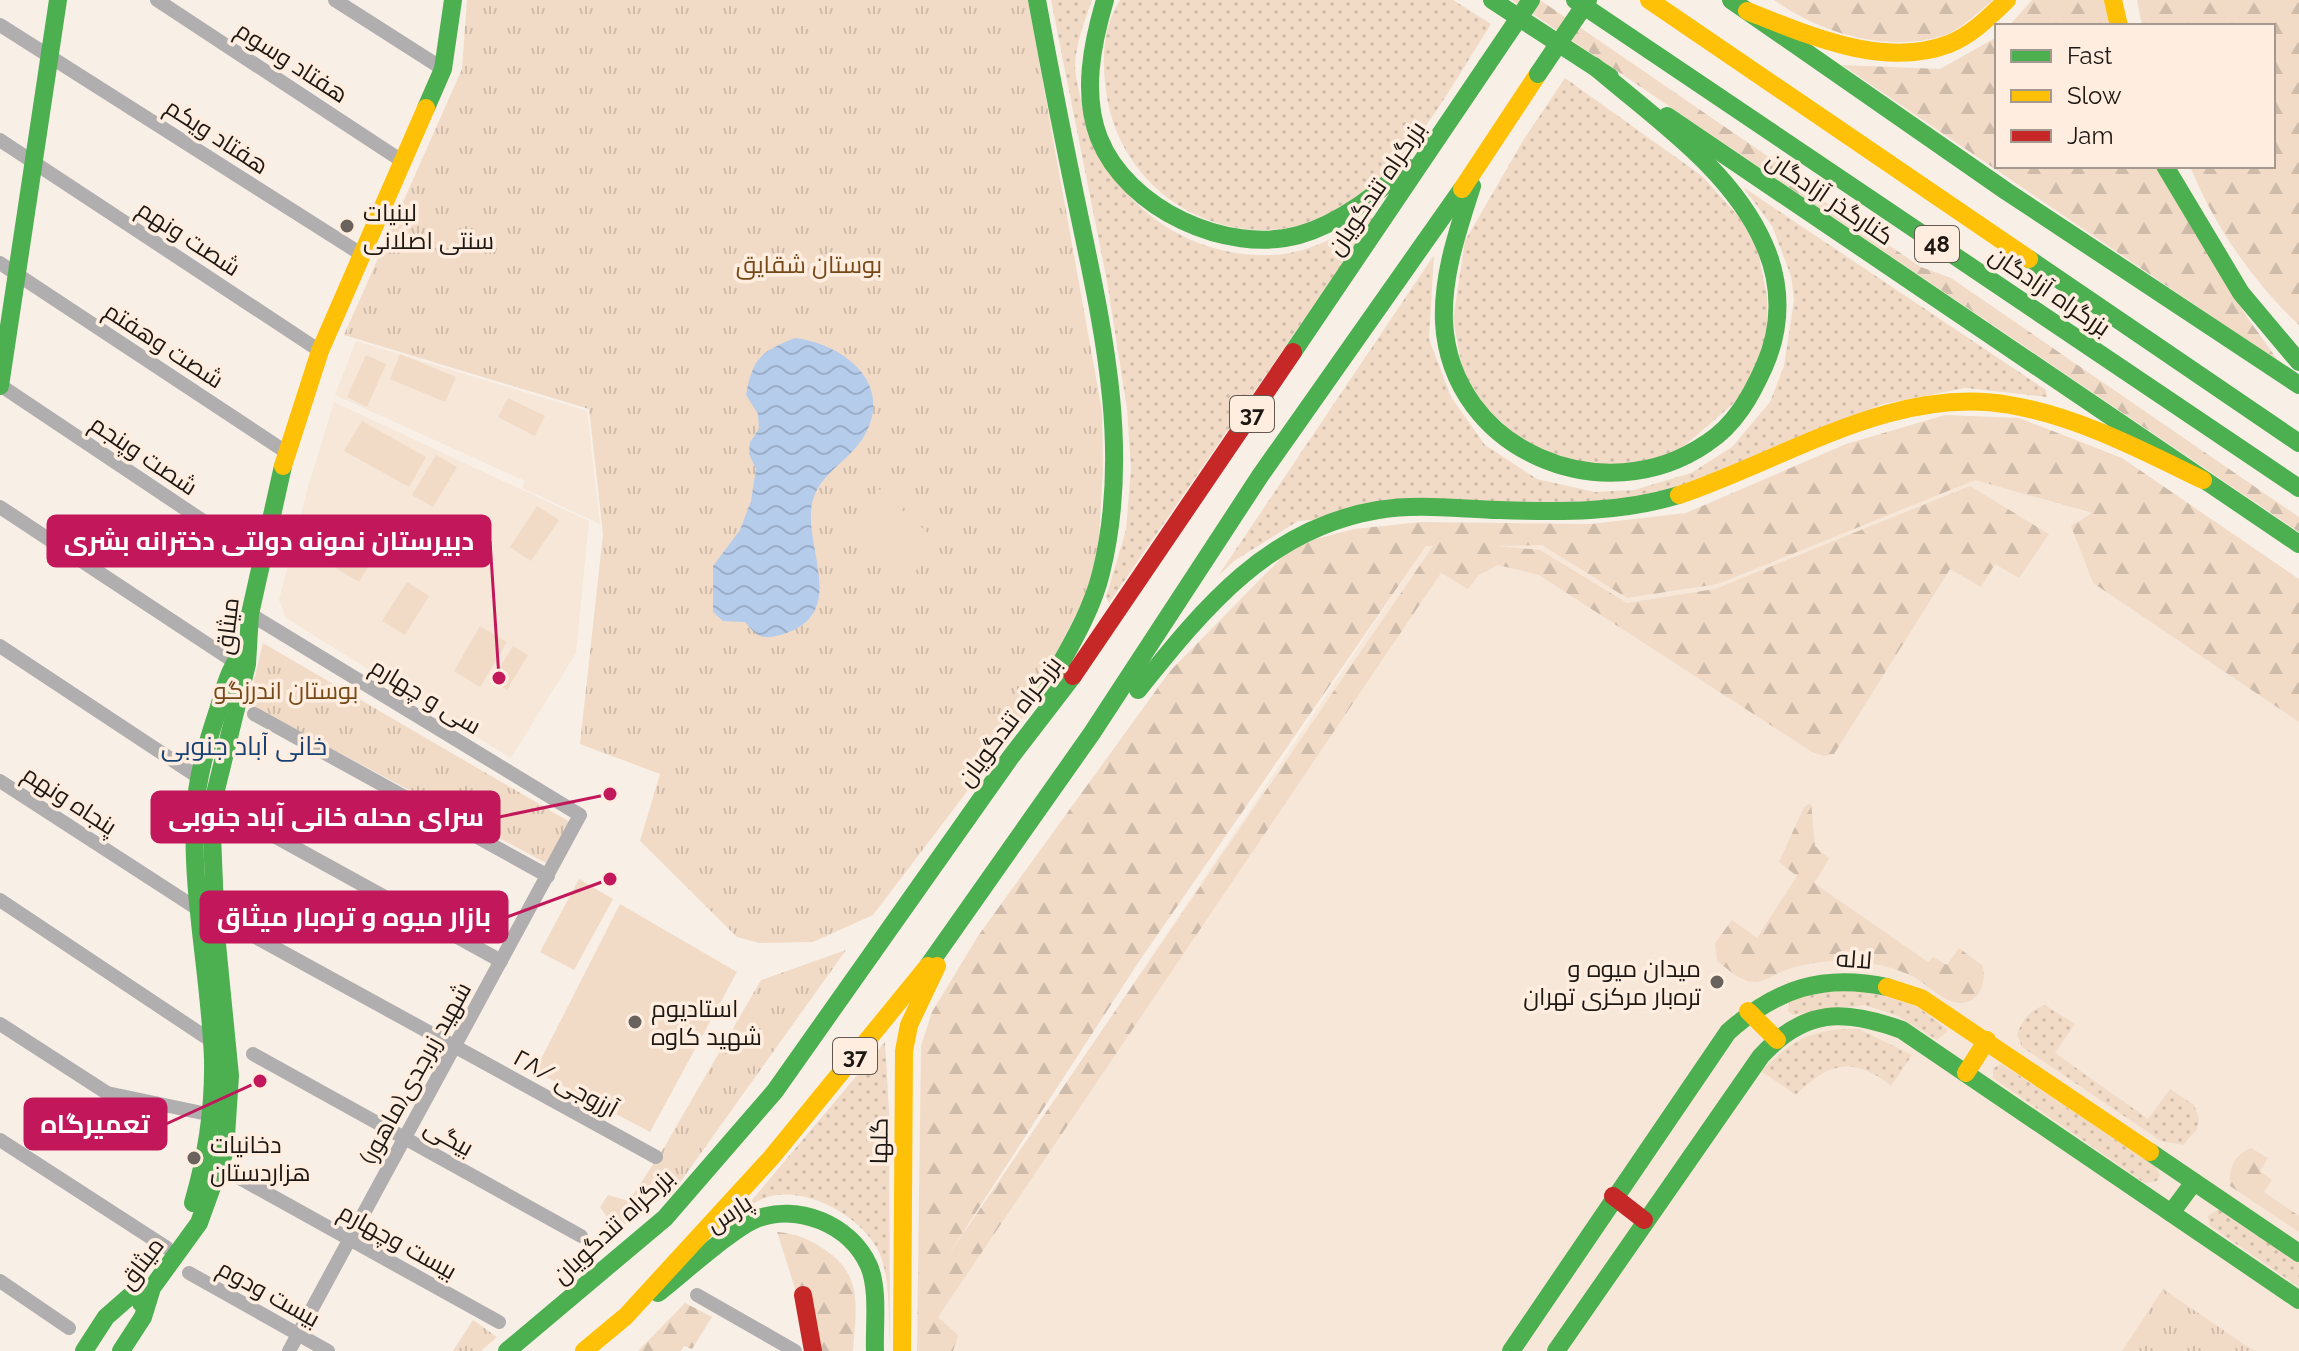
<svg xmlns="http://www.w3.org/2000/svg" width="2299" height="1351" font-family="Raleway,Cairo,sans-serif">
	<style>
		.built { fill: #f7e7d8 }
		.grass { fill: url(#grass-dots) }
		.forest { fill: url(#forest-firs); fill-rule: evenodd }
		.park { fill: url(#park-tufts) }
		.pitch { fill: #f1dbc7 }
		.water { fill: url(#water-waves) }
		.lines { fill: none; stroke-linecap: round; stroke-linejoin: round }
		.street { stroke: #b0aeae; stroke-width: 14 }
		.fast { stroke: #4caf50; stroke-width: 18 }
		.slow { stroke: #ffc107; stroke-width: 18 }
		.jam { stroke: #c62828; stroke-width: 18 }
		.fast-bridge { stroke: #4caf50; stroke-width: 18 }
		.poi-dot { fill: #6a635d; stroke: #ffeee0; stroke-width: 3 }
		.labels { text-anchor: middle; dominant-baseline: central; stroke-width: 7; stroke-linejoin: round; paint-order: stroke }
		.shield { fill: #ffeee0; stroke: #625850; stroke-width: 2 }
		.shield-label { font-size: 22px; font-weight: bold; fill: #1e1813 }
		.street-label { font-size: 24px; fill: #1e1813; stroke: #ffeee0 }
		.poi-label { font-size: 24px; fill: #1e1813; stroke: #ffeee0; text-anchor: start }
		.park-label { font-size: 24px; fill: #764918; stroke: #ffeee0 }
		.neighbourhood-label { font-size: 26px; fill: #174175; stroke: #ffeee0 }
		.leader { fill: none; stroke: #c2185b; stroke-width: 3 }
		.callout-dot { fill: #c2185b; stroke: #ffeee0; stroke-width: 3 }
		.callout { fill: #c2185b; stroke: #c2185b; stroke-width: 3 }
		.callout-label { font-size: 26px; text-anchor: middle; font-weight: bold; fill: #fff }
	</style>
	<defs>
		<pattern id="grass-dots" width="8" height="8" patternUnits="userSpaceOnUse" patternTransform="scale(2)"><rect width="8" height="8" fill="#f1dbc7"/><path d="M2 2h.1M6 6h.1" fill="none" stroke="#cebbaa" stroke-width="1.8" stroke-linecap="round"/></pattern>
		<pattern id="forest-firs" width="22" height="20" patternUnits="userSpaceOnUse" patternTransform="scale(2)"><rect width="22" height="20" fill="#f1dbc7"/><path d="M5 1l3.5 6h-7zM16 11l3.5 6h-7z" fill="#cebbaa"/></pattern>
		<pattern id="park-tufts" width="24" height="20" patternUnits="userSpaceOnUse" patternTransform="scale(2)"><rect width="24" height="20" fill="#f1dbc7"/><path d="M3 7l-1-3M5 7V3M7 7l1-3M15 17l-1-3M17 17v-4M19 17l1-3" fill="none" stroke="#cebbaa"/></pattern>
		<pattern id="water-waves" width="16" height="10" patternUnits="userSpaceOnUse" patternTransform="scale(2)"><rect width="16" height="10" fill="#b5cceb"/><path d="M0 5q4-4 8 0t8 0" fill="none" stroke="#9baec9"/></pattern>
	</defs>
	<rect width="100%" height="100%" fill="#f8efe7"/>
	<g class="built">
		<path d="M356,341L587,411L600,524L522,488L525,481L335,395Z"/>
		<path d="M334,402L589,521L576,653L511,758L286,618L279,600L308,487Z"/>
		<path d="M1975,479L2093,514L2299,670V1351H937L926,1294L1426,546L1443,540L1542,545L1627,598L1718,584Z"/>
	</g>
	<g class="grass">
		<path d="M1051,0H1092C1085,20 1076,43 1075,65C1075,76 1079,90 1081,101C1099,193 1179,259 1273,255C1312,253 1342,233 1375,216L1109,603L1106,597L1126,530L1131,469L1127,409L1107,281Z"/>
		<path d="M1120,0H1453L1491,24C1456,79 1408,167 1354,202C1250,271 1115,205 1105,82C1102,53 1104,25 1120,0Z"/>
		<path d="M1565,78L1702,176L1739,217L1757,247L1767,296L1768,337L1748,391L1676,453L1606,469L1529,447L1486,408L1463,372L1453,320L1465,241L1524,139Z"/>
		<path d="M1743,187L2046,390L2047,397L1965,388L1883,404L1690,486L1634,498L1298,521L1234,561L1218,576L1434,255L1429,339L1451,397L1485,445L1537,479L1595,492L1634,490L1691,473L1732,447L1770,402L1784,366L1794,300L1791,276L1772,226Z"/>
		<path d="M1857,987L1918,1007L1948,1030L1937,1040L1896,1015L1864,1005L1793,1015L1788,1011L1790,999L1800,994Z"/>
		<path d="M2045,1005L2075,1024L2055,1053L2148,1119L2170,1089L2194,1105L2199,1118L2197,1129L2183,1145L2161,1141L2022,1047L2017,1034C2024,1018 2029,1011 2045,1005Z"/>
		<path d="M1840,1029H1859L1912,1055L1891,1086C1854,1055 1827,1063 1796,1095L1761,1071C1789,1045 1801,1034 1840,1029Z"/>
		<path d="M885,1042L889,1111L890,1347C888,1317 891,1276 878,1250C859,1213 795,1179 756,1202C738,1213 724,1235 709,1251Z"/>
		<path d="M2002,1064L2156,1167L2160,1175L2157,1181L2145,1183L1993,1078V1068Z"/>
		<path d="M2219,1209L2299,1262V1287L2210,1226L2208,1216Z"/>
	</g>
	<g class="forest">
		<path d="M1512,0H1540L1776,162L1793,180L1921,267L1951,278L2299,517V532Z"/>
		<path d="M1774,0H1993C1978,12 1961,30 1943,36C1885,53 1821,33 1774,0Z"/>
		<path d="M2032,0H2107L2113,26H2009Z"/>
		<path d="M2137,0H2299V325C2253,282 2213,224 2190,166H2273V26H2142Z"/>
		<path d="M1997,37V166H2156L2247,317L2279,362L1842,65L1940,69Z"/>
		<path d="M1945,415L2019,418L2122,458L2299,579V722L2093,583L2071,526L2092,513L1975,480L1718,584L1627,598L1542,545L1497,546L1540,550L1627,603L1715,589L1970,486L2049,534L2019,578L1995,564L1981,587L1950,569L1834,754L1824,756L1812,752L1539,575L1498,565L1479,575L1468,589L1441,573L938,1317L958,1335L953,1351H917L921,1046L932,1012L978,936L1170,671L1294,545L1354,529L1421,522L1590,524L1686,513L1846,444ZM1426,546H1433L947,1257L1140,960Z"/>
		<path d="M1811,803L1815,846L1829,859L1814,883L1928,962L1933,957L1947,965L1959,948L1983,966C1986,981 1981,1002 1962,1003C1945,1004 1928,985 1914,977C1896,968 1875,963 1855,961C1833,959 1808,963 1788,969C1777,973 1764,983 1754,982C1741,982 1727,968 1717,961L1715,943L1732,920L1757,938L1797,876L1779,862L1804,807Z"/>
		<path d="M2251,1148L2268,1158L2260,1171L2272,1180L2264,1192L2299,1216V1232L2230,1186C2229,1167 2234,1155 2251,1148Z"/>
		<path d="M777,1232C797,1234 807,1238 824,1249C864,1275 856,1309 853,1351H815Z"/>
		<path d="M685,1303L712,1317L692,1349L684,1346L681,1351H638Z"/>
	</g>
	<g class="park">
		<path d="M467,0H1028L1102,411L1103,469L1097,573L1023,718L873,915L813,942L759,943L737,937L640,841L660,774L580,744L603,534L589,409L344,335L462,69Z"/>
		<path d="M263,643L570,822L546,863L248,704Z"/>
		<path d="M846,950L676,1188L616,1230L600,1207L608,1195L629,1201L665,1146L761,980Z"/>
		<path d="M2163,1289L2254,1351H2122Z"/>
		<path d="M473,1320L497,1337L481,1351H453Z"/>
	</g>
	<g class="pitch">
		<path d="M799,3L831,23L821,38L790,17Z"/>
		<path d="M400,354L456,377L445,402L390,379Z"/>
		<path d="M366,355L386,364L367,407L347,397Z"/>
		<path d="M508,398L545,416L535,436L498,417Z"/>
		<path d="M362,421L426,457L409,487L344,451Z"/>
		<path d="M436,455L457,467L433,507L412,495Z"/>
		<path d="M879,489L940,544L909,578L848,523Z"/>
		<path d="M537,506L559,520L531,561L510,547Z"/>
		<path d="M329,516L380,547L359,582L308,551Z"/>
		<path d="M407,582L429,596L405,635L382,621Z"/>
		<path d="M480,626L507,642L480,687L454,671Z"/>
		<path d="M513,646L528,655L507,690L492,680Z"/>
		<path d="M579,879L613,899L574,970L540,952Z"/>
		<path d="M620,904L737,972L650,1132L535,1071Z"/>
	</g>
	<path class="water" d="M795,338C844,344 896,384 863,438C850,459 825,471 815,494C795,539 858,617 776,636C760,640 755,634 745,622L723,621L713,612V566L740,530L751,501L756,469L749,454L750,442L759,429L758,414L746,395C753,358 760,352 795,338Z"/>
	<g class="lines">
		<g class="street">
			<path d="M157,0L402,161"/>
			<path d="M335,0L443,69"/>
			<path d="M0,25L361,254"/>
			<path d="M0,140L320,351"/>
			<path d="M0,263L286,452"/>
			<path d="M0,385L263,561"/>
			<path d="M0,507L233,661"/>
			<path d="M250,614L580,815L289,1351"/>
			<path d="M0,646L201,779"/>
			<path d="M254,714L548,876"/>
			<path d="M0,781L196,908"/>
			<path d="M225,809L501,961"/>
			<path d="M0,900L210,1040"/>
			<path d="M241,929L656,1157"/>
			<path d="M0,1024L107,1093L212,1115"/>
			<path d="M253,1054L581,1236"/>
			<path d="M0,1140L167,1248"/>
			<path d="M234,1175L499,1322"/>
			<path d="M189,1273L328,1351"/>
			<path d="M0,1281L69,1328"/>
			<path d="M697,1295L795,1351"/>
		</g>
		<g class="fast">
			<path d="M1037,0C1050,71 1064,143 1079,214C1104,333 1131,453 1101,573C1091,614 1067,651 1047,688"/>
			<path d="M1105,0C1092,44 1082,94 1099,138C1127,209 1227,255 1299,235C1341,223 1375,195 1407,167"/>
			<path d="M1492,0L1610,77"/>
			<path d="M1575,0L2299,488"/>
			<path d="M1731,0L2006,191L2299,385"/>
			<path d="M426,108L443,69L453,0"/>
			<path d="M1667,116L2299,544"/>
			<path d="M2165,166L2241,293L2299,362"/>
			<path d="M1472,186C1458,230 1442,275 1444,322C1451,451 1604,514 1707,443C1735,425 1751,396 1764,367C1782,327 1782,284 1764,244C1731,169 1654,118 1594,66"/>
			<path d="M2029,259L2299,443"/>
			<path d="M1293,352L1487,65"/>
			<path d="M0,386L58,0"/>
			<path d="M1138,690C1204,608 1268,528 1378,510C1418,503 1460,509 1499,510C1562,512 1619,513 1679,495"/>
			<path d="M928,966L1092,733L1260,476L1462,189"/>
			<path d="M2150,1152L2299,1253"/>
			<path d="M193,1203C207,1155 214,1110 213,1059C210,976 191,895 195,811C197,777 207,743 218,710C225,686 230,664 248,646"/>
			<path d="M2171,1213L2194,1182"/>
			<path d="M658,1293C680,1276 733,1228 756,1219C798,1203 850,1224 869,1266C879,1290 874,1325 875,1351"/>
			<path d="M141,1303L199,1223L225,1151L230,1076L216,934L211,810L247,664L250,614L283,466"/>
			<path d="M84,1351L106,1317L130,1296"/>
			<path d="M121,1351L143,1317L151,1291"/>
			<path d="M507,1351L665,1218L775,1091L1010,758L1073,676"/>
			<path d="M1511,1351L1728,1032C1776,989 1823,973 1887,987"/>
			<path d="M1556,1351L1761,1056C1805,1008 1844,1009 1902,1030L2299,1300"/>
		</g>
		<g class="slow">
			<path d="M1649,0L2029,259"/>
			<path d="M2113,0L2119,26"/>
			<path d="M1747,11C1808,35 1883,69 1949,44C1972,35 1989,17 2007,0"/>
			<path d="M1462,189L1538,74"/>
			<path d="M283,466L320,351L426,108"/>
			<path d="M1679,495C1784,460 1895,384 2010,405C2079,417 2141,450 2203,480"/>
			<path d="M1887,987L1921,998L2150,1152"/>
			<path d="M1748,1011L1777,1040"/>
			<path d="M1966,1073L1987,1040"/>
			<path d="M584,1351L626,1316L771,1158L928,966"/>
			<path d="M902,1351L904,1051L909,1025L937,966"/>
		</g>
		<g class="jam">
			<path d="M1073,676L1293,352"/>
			<path d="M1613,1196L1644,1220"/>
			<path d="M803,1295L813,1351"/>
		</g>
		<g class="fast-bridge">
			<path d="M1487,65L1531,0"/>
			<path d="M1538,74L1588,0"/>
		</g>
	</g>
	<g class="poi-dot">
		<circle cx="347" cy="226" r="8"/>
		<circle cx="1717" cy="982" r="8"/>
		<circle cx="635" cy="1022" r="8"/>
		<circle cx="194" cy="1158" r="8"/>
	</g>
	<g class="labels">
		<g class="shield">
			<rect x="1915" y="226" width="44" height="36" rx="6"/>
			<rect x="1230" y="396" width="44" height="36" rx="6"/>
			<rect x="833" y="1038" width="44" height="36" rx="6"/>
		</g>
		<g class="shield-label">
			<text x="1937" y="244">48</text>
			<text x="1252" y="414">37</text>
			<text x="855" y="1056">37</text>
		</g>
		<g class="street-label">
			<text transform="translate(292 62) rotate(33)">هفتاد وسوم</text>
			<text transform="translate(217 136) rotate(33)">هفتاد ویکم</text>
			<text transform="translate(1376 188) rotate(-56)">بزرگراه تندگویان</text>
			<text transform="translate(1830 198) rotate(34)">کنارگذر آزادگان</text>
			<text transform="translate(189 238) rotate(33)">شصت ونهم</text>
			<text transform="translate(2050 291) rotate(34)">بزرگراه آزادگان</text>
			<text transform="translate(164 345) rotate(33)">شصت وهفتم</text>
			<text transform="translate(144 455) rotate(34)">شصت وپنجم</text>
			<text transform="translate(227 626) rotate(-83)">میثاق</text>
			<text transform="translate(426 696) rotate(31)">سی و چهارم</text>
			<text transform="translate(1009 721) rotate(-53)">بزرگراه تندگویان</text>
			<text transform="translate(70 800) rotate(33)">پنجاه ونهم</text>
			<text transform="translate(1854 959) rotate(4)">لاله</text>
			<text transform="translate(415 1073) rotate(-61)">شهید زبرجدی(ماهور)</text>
			<text transform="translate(566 1083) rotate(29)">آرزوجی /۲۸</text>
			<text transform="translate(449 1137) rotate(29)">بیگی</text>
			<text transform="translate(879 1141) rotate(-89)">گلها</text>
			<text transform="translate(729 1213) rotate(-33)">پارس</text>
			<text transform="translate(613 1226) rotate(-43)">بزرگراه تندگویان</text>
			<text transform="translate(398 1241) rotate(29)">بیست وچهارم</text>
			<text transform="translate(141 1263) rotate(-53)">میثاق</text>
			<text transform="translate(269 1293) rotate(29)">بیست ودوم</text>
		</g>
		<g class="poi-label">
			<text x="363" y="212">لبنیات<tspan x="363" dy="28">سنتی اصلانی</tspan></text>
			<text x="1701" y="968" text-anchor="end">میدان میوه و<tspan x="1701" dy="28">تره‌بار مرکزی تهران</tspan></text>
			<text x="651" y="1008">استادیوم<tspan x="651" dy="28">شهید کاوه</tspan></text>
			<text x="210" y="1144">دخانیات<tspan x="210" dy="28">هزاردستان</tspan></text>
		</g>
		<g class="park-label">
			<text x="809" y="264">بوستان شقایق</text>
			<text x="286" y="690">بوستان اندرزگو</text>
		</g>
		<g class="neighbourhood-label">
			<text x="244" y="746">خانی آباد جنوبی</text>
		</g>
	</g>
	<path class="leader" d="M499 678L490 541M610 794L499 817M610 879L507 917M260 1081L166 1124"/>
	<g class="callout-dot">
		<circle cx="499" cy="678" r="8"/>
		<circle cx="610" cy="794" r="8"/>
		<circle cx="610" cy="879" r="8"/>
		<circle cx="260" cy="1081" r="8"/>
	</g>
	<g class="callout">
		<rect x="48" y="516" width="442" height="50" rx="8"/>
		<rect x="152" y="792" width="347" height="50" rx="8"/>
		<rect x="201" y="892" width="306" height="50" rx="8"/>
		<rect x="25" y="1099" width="141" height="50" rx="8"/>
	</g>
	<g class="callout-label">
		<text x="269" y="550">دبیرستان نمونه دولتی دخترانه بشری</text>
		<text x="326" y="826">سرای محله خانی آباد جنوبی</text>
		<text x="354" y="926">بازار میوه و تره‌بار میثاق</text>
		<text x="95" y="1133">تعمیرگاه</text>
	</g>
	<rect x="1995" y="24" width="280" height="144" fill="#ffeee0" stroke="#a5988e" stroke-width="2"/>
	<rect x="2011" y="50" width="40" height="12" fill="#4caf50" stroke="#a5988e" stroke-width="2"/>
	<text x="2067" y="64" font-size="24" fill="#1e1813">Fast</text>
	<rect x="2011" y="90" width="40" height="12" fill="#ffc107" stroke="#a5988e" stroke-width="2"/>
	<text x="2067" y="104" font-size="24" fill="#1e1813">Slow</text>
	<rect x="2011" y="130" width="40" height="12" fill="#c62828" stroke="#a5988e" stroke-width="2"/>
	<text x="2067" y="144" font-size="24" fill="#1e1813">Jam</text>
</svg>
